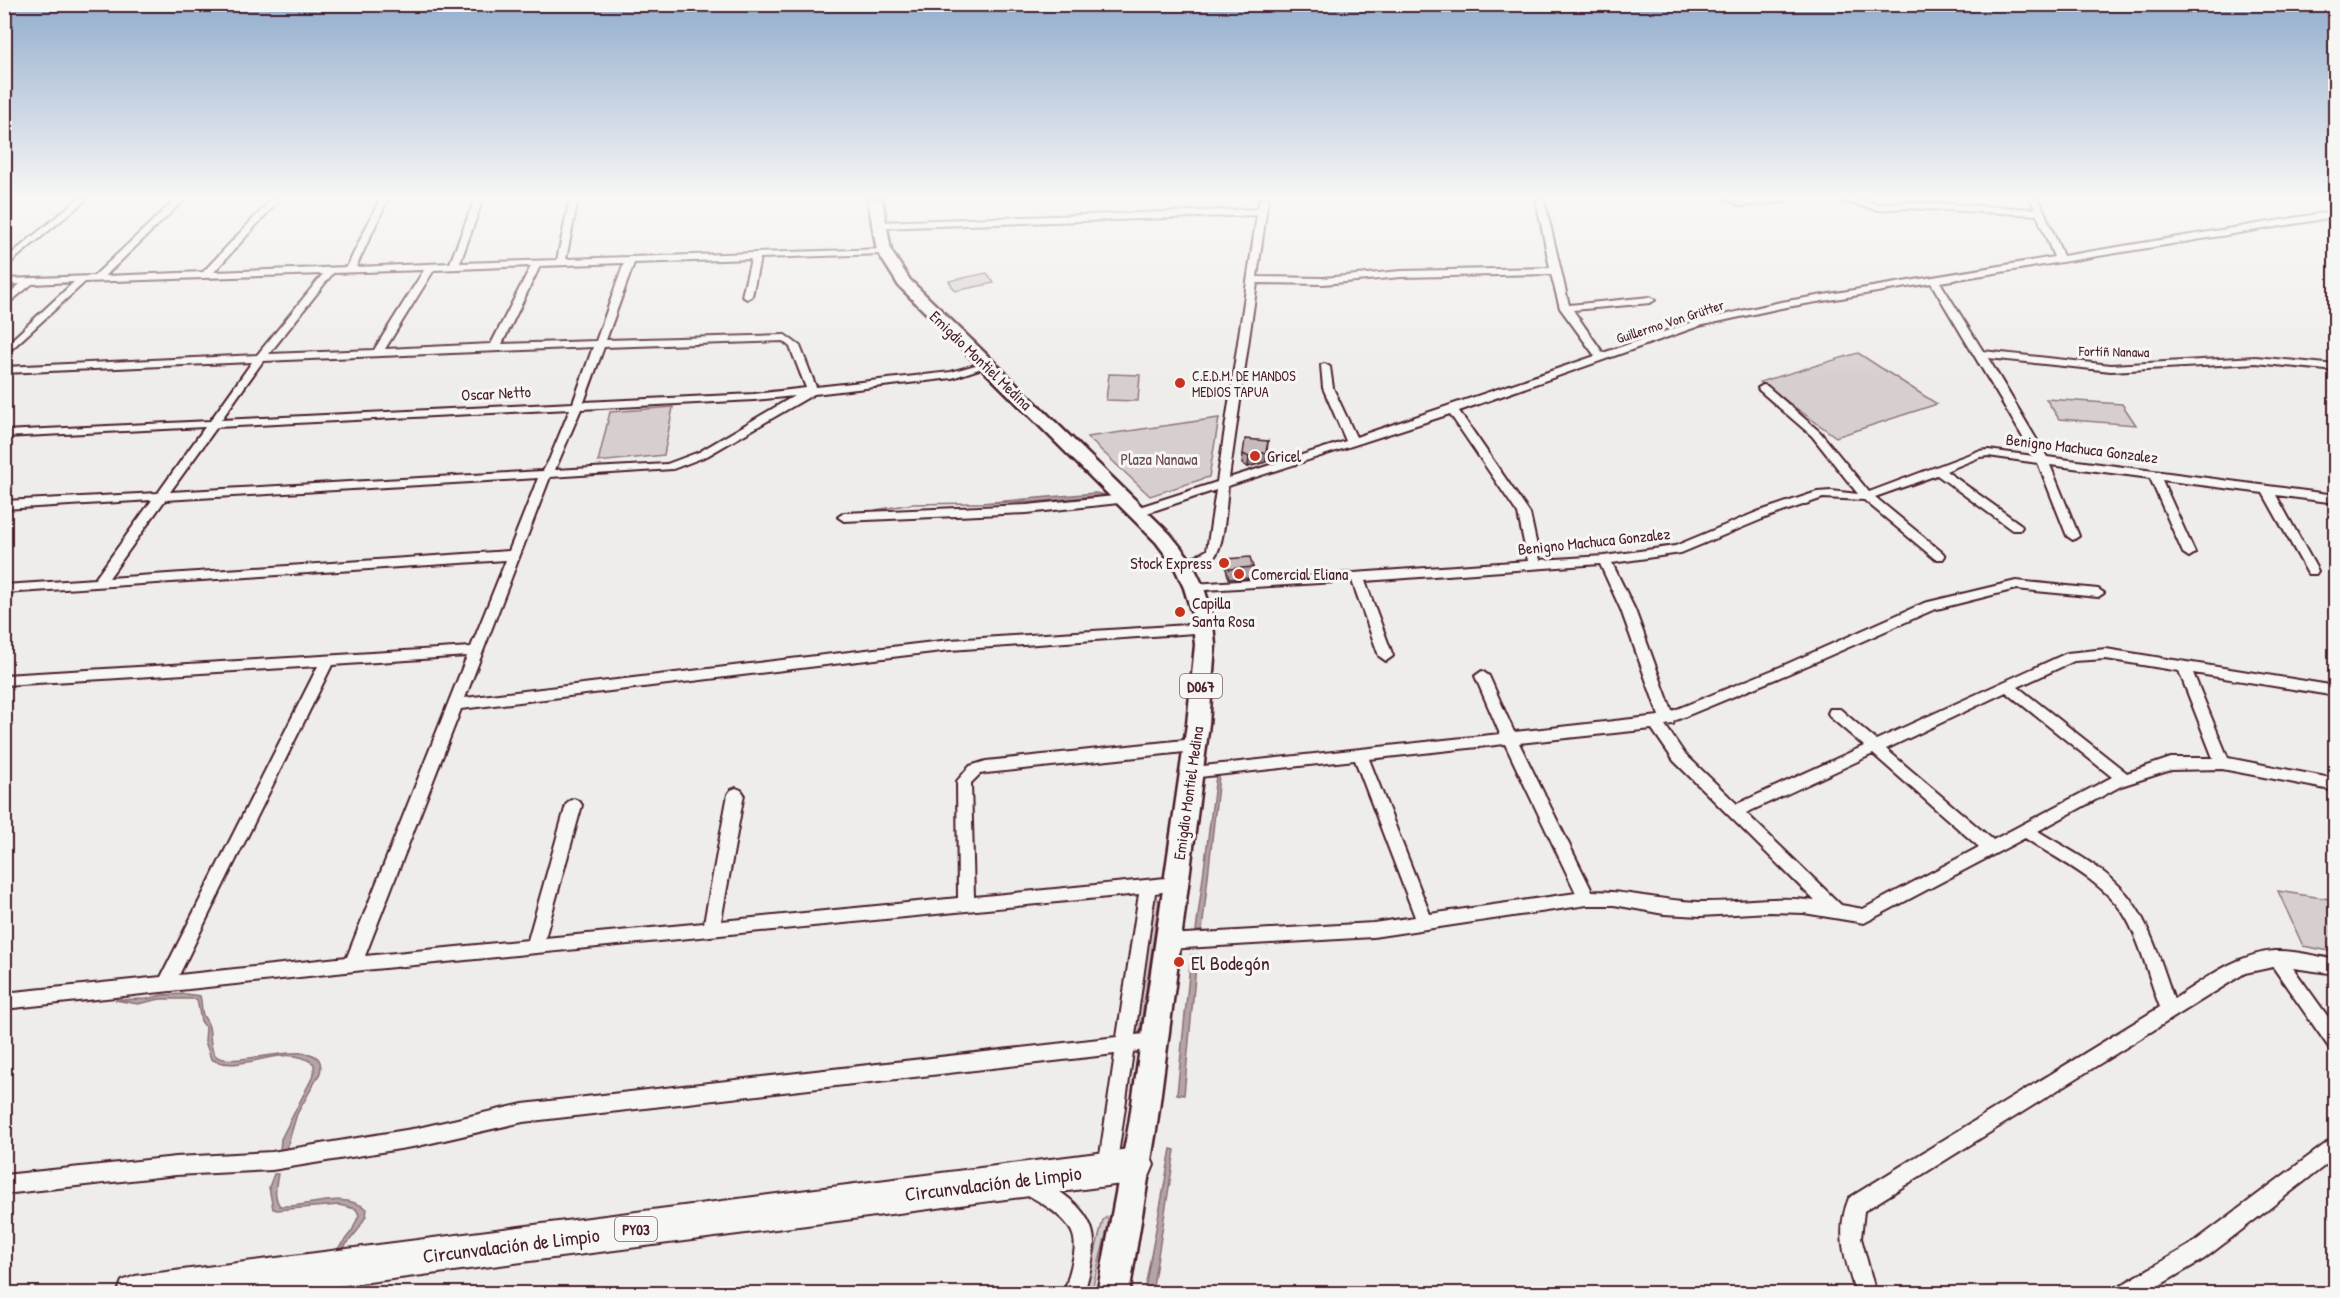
<svg xmlns="http://www.w3.org/2000/svg" width="2340" height="1298" font-family="'Patrick Hand',sans-serif">
	<style>
		.green { fill: #d7cfce; stroke: #90777c; stroke-width: 1.5 }
		.water { fill: #b4a4a5; stroke: #8a6f74; stroke-width: 1.5 }
		.lines { fill: none; stroke-linecap: round; stroke-linejoin: round }
		.street-casing { stroke: #4a1f2b; stroke-width: 4 }
		.primary-casing { stroke: #4a1f2b; stroke-width: 5 }
		.highway-casing { stroke: #4a1f2b; stroke-width: 4 }
		.street { fill: #f6f6f2; fill-rule: evenodd }
		.primary { fill: #f6f6f2; fill-rule: evenodd }
		.highway { fill: #f6f6f2; fill-rule: evenodd }
		.wall { fill: #aaa0a1; stroke: #4a1f2b; stroke-width: 1.5 }
		.shaded-wall { fill: #8b8283; stroke: #4a1f2b; stroke-width: 1.5 }
		.building { fill: #c6babb; stroke: #4a1f2b; stroke-width: 1.5 }
		.poi-dot { fill: #c8321e; stroke: #f6f6f2; stroke-width: 2 }
		.labels { text-anchor: middle; dominant-baseline: central; stroke-width: 6; stroke-linejoin: round; paint-order: stroke }
		.far-street-label { font-size: 14px; fill: #4a1f2b; stroke: #f6f6f2 }
		.far-poi-label { font-size: 14px; fill: #4a1f2b; stroke: #f6f6f2; text-anchor: start }
		.shield { fill: #f6f6f2; stroke: #7e6067; stroke-width: 1.5 }
		.shield-label { font-size: 15px; font-weight: bold; fill: #4a1f2b }
		.street-label { font-size: 16px; fill: #4a1f2b; stroke: #f6f6f2 }
		.poi-label { font-size: 16px; fill: #4a1f2b; stroke: #f6f6f2; text-anchor: start }
		.park-label { font-size: 16px; fill: #6d4b54; stroke: #f6f6f2 }
		.near-poi-label { font-size: 20px; fill: #4a1f2b; stroke: #f6f6f2; text-anchor: start }
		.near-street-label { font-size: 20px; fill: #4a1f2b; stroke: #f6f6f2 }
	</style>
	<rect width="100%" height="100%" fill="#efedea"/>
	<filter id="ink" filterUnits="userSpaceOnUse"><feTurbulence type="fractalNoise" baseFrequency=".0167" numOctaves="2"/><feDisplacementMap in="SourceGraphic" scale="12" xChannelSelector="R" yChannelSelector="G"/><feConvolveMatrix kernelMatrix="1 2 1 2 8 2 1 2 1" color-interpolation-filters="sRGB"/></filter>
	<g filter="url(#ink)">
		<g class="green">
			<path d="M987,273L994,283L955,291L949,281Z"/>
			<path d="M1858,353L1937,404L1836,437L1760,382Z"/>
			<path d="M1109,374L1140,375L1138,401L1106,400Z"/>
			<path d="M2046,399L2122,404L2136,425L2059,419Z"/>
			<path d="M673,407L664,455L598,462L610,412Z"/>
			<path d="M1219,418L1209,477L1150,496L1087,437Z"/>
			<path d="M2278,891L2335,900V952L2303,946Z"/>
			<path d="M1156,898L1159,901L1140,1031L1137,1034L1133,1032L1154,899Z"/>
			<path d="M1107,1217L1109,1223L1091,1293H1085L1103,1220Z"/>
		</g>
		<g class="water">
			<path d="M1095,493L1106,495L1036,502L913,504L875,510L913,504L981,503Z"/>
			<path d="M1216,776H1219L1202,931H1196Z"/>
			<path d="M1191,955H1197L1184,1095L1177,1094Z"/>
			<path d="M186,994L200,996C202,1002 201,1009 203,1015C205,1019 208,1022 209,1027C211,1036 209,1047 215,1055C231,1073 331,1029 320,1073L297,1114L286,1150L280,1151L281,1139L314,1074V1064C283,1040 243,1076 211,1059L205,1041L206,1028L201,1021L197,999H160L138,1004L115,1000L147,999L162,995Z"/>
			<path d="M1171,1149L1175,1150L1152,1293H1144Z"/>
			<path d="M274,1174H278C276,1184 273,1197 280,1206C309,1208 340,1190 367,1209L366,1216L358,1230L307,1293H302L352,1231L359,1215L356,1209L339,1205L277,1210L273,1209L269,1187Z"/>
		</g>
		<g class="lines">
			<g class="street-casing">
				<g id="street">
					<path d="M78,199H87L4,268V260Z"/>
					<path d="M176,199H185L105,276L203,272L272,199H280L214,272L347,267L380,199H388L356,267L450,263L475,199H483L460,263L557,260L570,199H578L566,259L887,249L889,251L884,254L760,258L752,296L747,299L742,296L751,259L634,263L606,340L785,335L800,346L816,387L951,372L986,362L991,365L952,378L814,394L707,456L673,469L550,477L465,698L950,640L1204,624L1209,626L1211,629L1209,632L950,650L461,709L365,956L528,940L566,805L569,801L574,799L579,801L582,805L545,938L704,923L728,794L731,790L736,788L741,790L744,794L721,921L958,898L957,781L970,766L986,761L1194,739L1199,741L1201,745L1199,749L1194,751L986,773L980,774L971,783L974,897L1176,877L1182,879L1184,884L1182,889L1155,893L1135,1035L1154,1033L1160,1035L1163,1041L1160,1047L1133,1052L1116,1169L1114,1176L1107,1178L1100,1176L1098,1169L1115,1054L523,1122L418,1146L272,1170L176,1175L4,1194V1175L176,1157L272,1152L418,1128L523,1104L1117,1037L1139,894L364,970L4,1009V993L161,977L318,666L4,685V675L471,647L506,560L4,593V585L95,579L152,500L4,509V501L158,493L205,427L4,437V431L210,421L252,362L4,373V367L257,355L323,274L85,282L4,356V347L74,282L32,284L4,307V298L20,284L4,285V279L94,276ZM624,263L596,341L502,344L540,266ZM531,266L491,344L385,349L434,270ZM424,270L374,350L269,354L333,273ZM783,341L790,347L806,388L754,394L584,402L604,347ZM593,347L573,403L221,420L263,361ZM794,396L699,452L667,464L555,470L581,409L754,400ZM570,409L549,460L543,471L170,492L217,427ZM538,478L509,551L109,578L165,500ZM467,656L347,957L179,975L332,665Z"/>
					<path d="M1260,199H1268L1257,277L1323,278L1401,271L1550,268L1536,199H1544L1569,305L1650,297L1655,300L1650,303L1573,310L1603,353L1692,322L1781,302L2054,257L2037,215L1907,208L1878,210L1842,201L1841,199H1854L1878,204L1907,202L2035,209L2031,199H2039L2063,256L2336,211V217L1940,282L1983,351L2111,365L2256,357L2336,365V371L2256,363L2111,371L1988,358L2047,457L2336,495V503L2276,495L2318,571L2316,574H2308L2263,493L2162,480L2195,553L2189,557L2183,553L2150,478L2050,465L2079,536L2073,540L2067,536L2038,463L1988,456L1980,457L1946,471L2020,524L2022,527L2020,530H2012L1937,475L1875,497L1943,553L1945,556L1943,559H1935L1864,500L1823,498L1765,518L1681,553L1612,563L1635,610L1672,711L1780,667L1924,603L2016,581L2098,589L2104,593L2098,597L2016,589L1933,610L1790,673L1674,721L1673,724L1665,725L1684,753L1737,804L1864,746L1830,717L1828,713L1830,709H1840L1876,740L2067,653L2106,649L2336,686V696L2193,673L2228,758L2336,779V791L2222,769L2171,770L2121,786L2038,831C2070,851 2113,871 2134,904C2153,932 2162,967 2174,999C2205,979 2237,954 2275,951C2294,950 2317,956 2336,960V974L2293,968L2336,1028V1051L2330,1049L2273,967L2245,973L1864,1211L1861,1238L1876,1294H1856C1845,1260 1835,1232 1849,1198L2160,1007C2148,977 2141,941 2123,913C2101,880 2057,859 2025,838L1864,923L1804,913L1769,912L1701,916L1664,914L1614,905H1587L1373,937L1168,949L1162,947L1160,942L1162,937L1168,935L1373,923L1415,917L1355,760L1190,778L1185,776L1183,772L1185,768L1500,734L1475,676L1482,671L1489,676L1514,732L1659,716L1621,610L1600,564L1365,581L1393,656L1386,661L1379,656L1352,581L1189,591L1188,588L1194,584L1528,561L1518,514L1450,414L1228,486C1226,503 1225,546 1214,557C1207,565 1193,566 1183,568L1177,564L1179,561L1195,557L1207,550L1216,490L1141,515H1133L1131,512L1133,509L1217,482L1257,215L878,228L873,225L878,222L1258,209ZM1551,274L1560,308L1595,356L1356,437L1333,388L1330,367L1325,364L1321,365L1323,388L1346,441L1229,478L1257,283L1323,284L1401,277ZM1931,283L2034,456L1988,450L1978,451L1869,492L1820,432L1767,386L1763,385L1758,388L1759,390L1812,436L1858,494L1831,491L1817,492L1757,512L1675,546L1604,556L1540,560L1530,514L1459,411L1699,326L1781,308ZM2106,659L2179,671L2213,758H2171L2127,773L2018,687L2074,661ZM2006,692L2112,777L1993,840L1886,749ZM1652,729L1674,761L1815,901C1776,895 1738,903 1699,902C1662,901 1628,891 1592,891L1519,743ZM1505,744L1576,893L1430,914L1369,759ZM1873,754L1979,847L1863,909L1841,905L1746,813Z"/>
					<path d="M1727,199H1788L1784,202L1740,206Z"/>
					<path d="M1124,495L1128,496L1130,499L1128,502L1027,513L844,521L838,517L844,513L1027,505Z"/>
					<path d="M2336,1136V1157L2204,1259L2145,1294H2115L2118,1287L2190,1245Z"/>
					<path d="M1029,1175C1056,1187 1094,1209 1094,1243C1094,1260 1088,1277 1084,1294H1064C1076,1245 1088,1233 1040,1202C1032,1197 1023,1194 1019,1185L1022,1178Z"/>
				</g>
			</g>
			<g class="primary-casing">
				<path id="primary" d="M868,199H882L891,251L910,280L1170,534L1190,559L1204,588L1212,614L1215,645L1209,724L1157,1124L1129,1294H1097L1129,1124L1187,724L1195,645L1192,614L1184,588L1174,566L1156,542L899,286L877,251Z"/>
			</g>
			<g class="highway-casing">
				<path id="highway" d="M1137,1148L1149,1153L1154,1165L1149,1177L1137,1182L277,1294H117L122,1281L135,1276Z"/>
			</g>
			<use href="#street" class="street"/>
			<use href="#primary" class="primary"/>
			<use href="#highway" class="highway"/>
		</g>
		<g class="wall">
			<path d="M1267,451L1266,462L1248,467L1242,464L1243,454Z"/>
			<path d="M1226,559L1253,567L1252,578L1229,579L1226,569Z"/>
		</g>
		<path class="shaded-wall" d="M1268,441L1266,462L1248,467L1249,457Z"/>
		<g class="building">
			<path d="M1245,439L1268,441L1266,452L1249,457L1243,454Z"/>
			<path d="M1250,557L1253,567L1229,569L1226,559Z"/>
		</g>
	</g>
	<linearGradient id="sky" x2="0" y2="1"><stop stop-color="#93aecd"/><stop offset="0.52" stop-color="#f8f7f6"/><stop offset="1" stop-color="#f8f7f6" stop-opacity="0"/></linearGradient>
	<rect width="2340" height="380" fill="url(#sky)"/>
	<g class="poi-dot">
		<circle cx="1180" cy="383" r="6"/>
		<circle cx="1255" cy="456" r="6"/>
		<circle cx="1224" cy="563" r="6"/>
		<circle cx="1239" cy="574" r="6"/>
		<circle cx="1180" cy="612" r="6"/>
		<circle cx="1179" cy="962" r="6"/>
	</g>
	<g class="labels">
		<g class="far-street-label">
			<text transform="translate(1670 321) rotate(-18)">Guillermo Von Grütter</text>
			<text transform="translate(2114 351) rotate(1)">Fortíñ Nanawa</text>
		</g>
		<g class="far-poi-label">
			<text x="1192" y="375">C.E.D.M. DE MANDOS<tspan x="1192" dy="16">MEDIOS TAPUA</tspan></text>
		</g>
		<g class="shield">
			<rect x="1180" y="674" width="42" height="24" rx="4.5"/>
			<rect x="615" y="1217" width="42" height="24" rx="4.5"/>
		</g>
		<g class="shield-label">
			<text x="1201" y="686">D067</text>
			<text x="636" y="1229">PY03</text>
		</g>
		<g class="street-label">
			<text transform="translate(981 360) rotate(44)">Emigdio Montiel Medina</text>
			<text transform="translate(496 393) rotate(-3)">Oscar Netto</text>
			<text transform="translate(2082 448) rotate(7)">Benigno Machuca Gonzalez</text>
			<text transform="translate(1594 541) rotate(-6)">Benigno Machuca Gonzalez</text>
			<text transform="translate(1188 793) rotate(-82)">Emigdio Montiel Medina</text>
		</g>
		<g class="poi-label">
			<text x="1267" y="456">Gricel</text>
			<text x="1212" y="563" text-anchor="end">Stock Express</text>
			<text x="1251" y="574">Comercial Eliana</text>
			<text x="1192" y="603">Capilla<tspan x="1192" dy="18">Santa Rosa</tspan></text>
		</g>
		<g class="park-label">
			<text x="1159" y="459">Plaza Nanawa</text>
		</g>
		<g class="near-poi-label">
			<text x="1191" y="962">El Bodegón</text>
		</g>
		<g class="near-street-label">
			<text transform="translate(993 1183) rotate(-7)">Circunvalación de Limpio</text>
			<text transform="translate(511 1245) rotate(-7)">Circunvalación de Limpio</text>
		</g>
	</g>
	<rect width="2340" height="1298" fill="none" stroke="#f6f6f2" stroke-width="24"/>
	<rect x="12" y="12" width="2316" height="1274" fill="none" stroke="#4a1f2b" stroke-width="2" filter="url(#ink)"/>
</svg>
